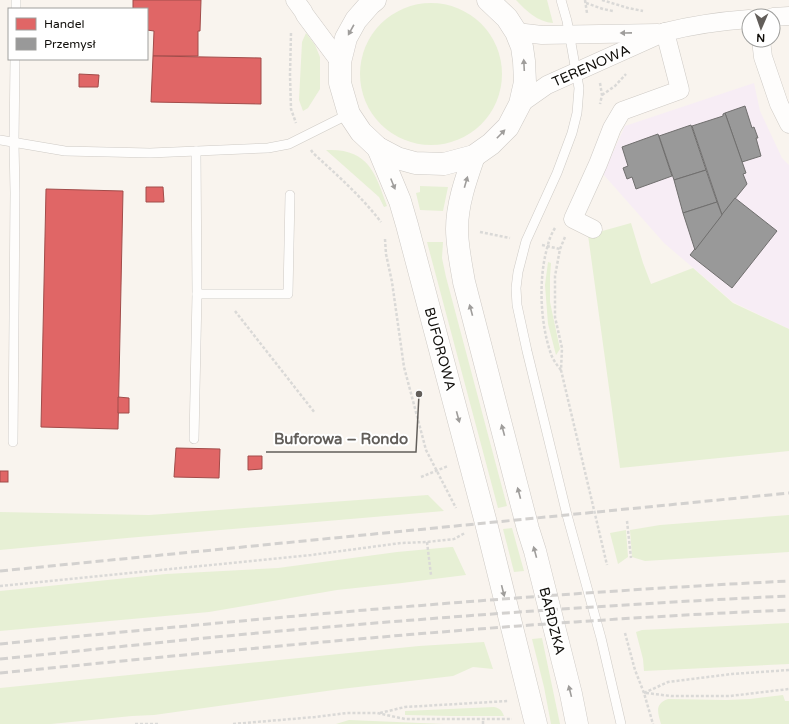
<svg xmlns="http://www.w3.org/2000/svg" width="789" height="724" font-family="'Varela Round',sans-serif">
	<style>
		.industrial { fill: #f7edf5 }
		.green { fill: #e7f0d5 }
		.shops { fill: #e06666; stroke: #a24c4a }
		.industry { fill: #999; stroke: #706f6e }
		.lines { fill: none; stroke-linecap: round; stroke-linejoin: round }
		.service-casing { stroke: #cecac5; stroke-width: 10 }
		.minor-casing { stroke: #cecac5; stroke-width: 19 }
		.secondary-casing { stroke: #cecac5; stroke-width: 23 }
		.path { stroke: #dad9d7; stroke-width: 2.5; stroke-dasharray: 3 2; stroke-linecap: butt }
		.service { stroke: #fefdfc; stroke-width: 9 }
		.minor { stroke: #fefdfc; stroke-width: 18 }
		.secondary { stroke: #fefdfc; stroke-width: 22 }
		.rail { stroke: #d3d1cf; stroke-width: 3; stroke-dasharray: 8 4; stroke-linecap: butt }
		.oneway { fill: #9f9d9b }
		.labels { text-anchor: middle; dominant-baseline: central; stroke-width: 4; stroke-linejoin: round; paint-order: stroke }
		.street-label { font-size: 14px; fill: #100e0a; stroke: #fff }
		.leader { fill: none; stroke: #625e5a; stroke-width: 1.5 }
		.callout-dot { fill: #625e5a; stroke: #fff; stroke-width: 1.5 }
		.callout-label { font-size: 15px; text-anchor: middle; font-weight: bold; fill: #625e5a; stroke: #fff; stroke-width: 4; stroke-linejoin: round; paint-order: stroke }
	</style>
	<rect width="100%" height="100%" fill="#f9f4ee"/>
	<path class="industrial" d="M754,83L760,111L782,158L789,165V329L733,302L664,243L603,174L625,126Z"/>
	<g class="green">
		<path d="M516,0H547L553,23C538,22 526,11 516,0Z"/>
		<circle cx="431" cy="74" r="71"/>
		<path d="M306,33L315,45L320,57V89L308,108L303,111L299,100L302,42Z"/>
		<path d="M326,150C368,148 375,172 387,206L384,207L379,197Z"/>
		<path d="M420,186L448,187L443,211L420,210L416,193L420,192Z"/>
		<path d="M631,223L643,263L651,284L693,268L733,303L789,329V451L620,468L588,235Z"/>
		<path d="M427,242H443L442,258L446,277L507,506L498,508Z"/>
		<path d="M548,262L551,263L550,277V302L560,349L556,355L548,324L545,285Z"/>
		<path d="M428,495L444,511L127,538L0,550V512L149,515Z"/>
		<path d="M789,515V552L645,561L632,557L630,530L660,525Z"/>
		<path d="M512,528L524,571L514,572L503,529Z"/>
		<path d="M626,530L628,557L618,564L610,533Z"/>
		<path d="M451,547H453L466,575L402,583L337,590L209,612L0,631V591L166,574L278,568L397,552Z"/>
		<path d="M789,623V664L644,671L643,659L636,632L642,630Z"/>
		<path d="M542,638L560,724H551L544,687L532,639Z"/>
		<path d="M484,642L493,669L473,667L453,676L341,689L154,715L132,716L51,724H0V688L419,646Z"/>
		<path d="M783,695L785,701H789V724H661C658,713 654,704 668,699L726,700L750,699Z"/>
		<path d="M494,707C500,708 502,711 504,716H451L405,715V711Z"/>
		<path d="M349,720L444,724H336Z"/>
	</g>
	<g class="shops">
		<path d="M133,0H201L200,31H198V56H153L154,31L147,30V9H133Z"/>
		<path d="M153,56L261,58V104L151,102Z"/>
		<path d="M79,74L99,75L98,87H79Z"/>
		<path d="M146,187H163L164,202H146Z"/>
		<path d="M46,189L123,191L118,429L41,427Z"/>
		<path d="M118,397L129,398V413H118Z"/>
		<path d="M176,448L220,449L219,478L174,477Z"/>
		<path d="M248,456H262V469L248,470Z"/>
		<rect x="0" y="471" width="8" height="11"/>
	</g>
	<g class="industry">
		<path d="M745,106L752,128L754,127L758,138H756L761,156L742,162L725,113Z"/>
		<path d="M725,113L746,173L743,174L747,184L722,215L692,126L723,116V114Z"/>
		<path d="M691,125L706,170L674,180L659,136Z"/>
		<path d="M658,134L672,176L636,189L632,177L627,179L623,168L628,166L622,147Z"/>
		<path d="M706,170L717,202L683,213L674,180Z"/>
		<path d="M735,198L777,231L732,288L690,255Z"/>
		<path d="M717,202L722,215L695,250L683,213Z"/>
	</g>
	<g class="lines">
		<g class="service-casing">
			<g id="service">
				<path d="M561,0L567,21L579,88L577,113L572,133L557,173L526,241L518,272L516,288L517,305L527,351L567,515L601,638L621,724"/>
				<path d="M16,9V0"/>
				<path d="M0,140L65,151L150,153L268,148L289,144L349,114"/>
				<path d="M196,151L197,294H288L290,195"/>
				<path d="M194,439L197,294"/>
				<path d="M13,442L15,193L14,142L15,59"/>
			</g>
		</g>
		<g class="minor-casing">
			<g id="minor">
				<path d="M295,0L303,11L305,15L340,62"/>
				<path d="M773,17L789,16"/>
				<path d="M516,32L542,35L658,33"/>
				<path d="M761,40L763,57L779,104L789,124"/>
				<path d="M520,104L547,85L665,32C693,25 721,21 749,19"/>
				<path d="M593,229L573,219L598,164L612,128L622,111L680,90L665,32"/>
			</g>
		</g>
		<g class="secondary-casing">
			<g id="secondary">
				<path d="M375,0L370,4L356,20L346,38L340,62V83L349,114L361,132L378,148L397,158L415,163L444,164L474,156L491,144L508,127L520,104L525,82L524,61L522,47L516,32L507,18L488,0"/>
				<path d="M378,148L400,201L407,225L486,523L536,724"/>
				<path d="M474,156C466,179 457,204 457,229C457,246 461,264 464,282L528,529L535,551L571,694L577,724"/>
			</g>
		</g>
		<g class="path">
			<path d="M585,0L587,13"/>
			<path d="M602,0L628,8L643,11"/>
			<path d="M586,3L603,9L613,11"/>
			<path d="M291,33L290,75L291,109L296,123"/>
			<path d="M600,83L602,95L600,104"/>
			<path d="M602,95L615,86L626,74"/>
			<path d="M311,150L313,153C337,175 361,196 381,222"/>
			<path d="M555,228C552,233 549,239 548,245C538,277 540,323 551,354C553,360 557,365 561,370"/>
			<path d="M480,232L510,238"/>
			<path d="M565,237L560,249L555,276V317L562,348L561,370L607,565"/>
			<path d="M385,239L386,254L392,282L404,367L426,450L456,508"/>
			<path d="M542,245L560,249"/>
			<path d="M235,311L315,413"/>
			<path d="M421,477L448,466"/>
			<path d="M627,521L631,558"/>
			<path d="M427,542L431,575"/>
			<path d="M0,586L311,555L401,543L427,542L454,539L465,533"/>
			<path d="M625,633L635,670L644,693L653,724"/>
			<path d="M644,693L668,682L732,674L789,670"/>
			<path d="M646,693L671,696H730L789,689"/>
			<path d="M380,713L405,707L508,701"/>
			<path d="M135,724H160"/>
			<path d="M233,724L315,717L347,713H377L405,719H512"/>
			<path d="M483,724V719"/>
		</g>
		<use href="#service" class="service"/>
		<use href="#minor" class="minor"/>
		<use href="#secondary" class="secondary"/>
		<g class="rail">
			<path d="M0,571L789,493"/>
			<path d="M0,644C263,618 525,594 789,581"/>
			<path d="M0,659C90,650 179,640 269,632C442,617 615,604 789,596"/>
			<path d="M0,673C263,647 525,621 789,610"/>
		</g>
	</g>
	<defs><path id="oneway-solid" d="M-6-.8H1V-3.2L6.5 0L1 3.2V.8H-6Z"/></defs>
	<g class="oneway">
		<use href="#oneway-solid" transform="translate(351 30) rotate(119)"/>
		<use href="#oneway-solid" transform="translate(626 33) rotate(179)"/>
		<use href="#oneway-solid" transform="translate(524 65) rotate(-93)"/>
		<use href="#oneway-solid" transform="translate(501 134) rotate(-46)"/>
		<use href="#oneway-solid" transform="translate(466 182) rotate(-74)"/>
		<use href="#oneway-solid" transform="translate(393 184) rotate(68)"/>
		<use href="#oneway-solid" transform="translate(471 310) rotate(-105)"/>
		<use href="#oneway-solid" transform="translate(458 417) rotate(75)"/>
		<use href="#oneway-solid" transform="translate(503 430) rotate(-105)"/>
		<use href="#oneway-solid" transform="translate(519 493) rotate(-105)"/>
		<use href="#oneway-solid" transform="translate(535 552) rotate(-105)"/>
		<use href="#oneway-solid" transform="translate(503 591) rotate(76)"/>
		<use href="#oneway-solid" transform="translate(570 691) rotate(-104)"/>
	</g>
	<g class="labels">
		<g class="street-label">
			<text transform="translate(591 66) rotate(-24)">TERENOWA</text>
			<text transform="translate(440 349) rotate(75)">BUFOROWA</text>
			<text transform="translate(552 621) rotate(76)">BARDZKA</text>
		</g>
	</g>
	<path class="leader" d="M419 394L416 452H266"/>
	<circle class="callout-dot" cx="419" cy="394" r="4"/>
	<g class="callout-label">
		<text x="341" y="444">Buforowa – Rondo</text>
	</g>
	<rect x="8" y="8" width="140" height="52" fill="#ffffff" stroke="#9f9f9d"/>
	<rect x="16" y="18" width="20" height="12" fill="#e06666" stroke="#9f9f9d"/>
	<text x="44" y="28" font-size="12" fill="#100e0a">Handel</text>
	<rect x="16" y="38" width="20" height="12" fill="#999999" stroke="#9f9f9d"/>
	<text x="44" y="48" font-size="12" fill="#100e0a">Przemysł</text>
	<g transform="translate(761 28) rotate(182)"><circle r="19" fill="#ffffff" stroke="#9f9f9d"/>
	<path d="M0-3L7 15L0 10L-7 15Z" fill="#625e5a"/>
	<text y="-6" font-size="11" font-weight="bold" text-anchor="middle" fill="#100e0a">N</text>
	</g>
</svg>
